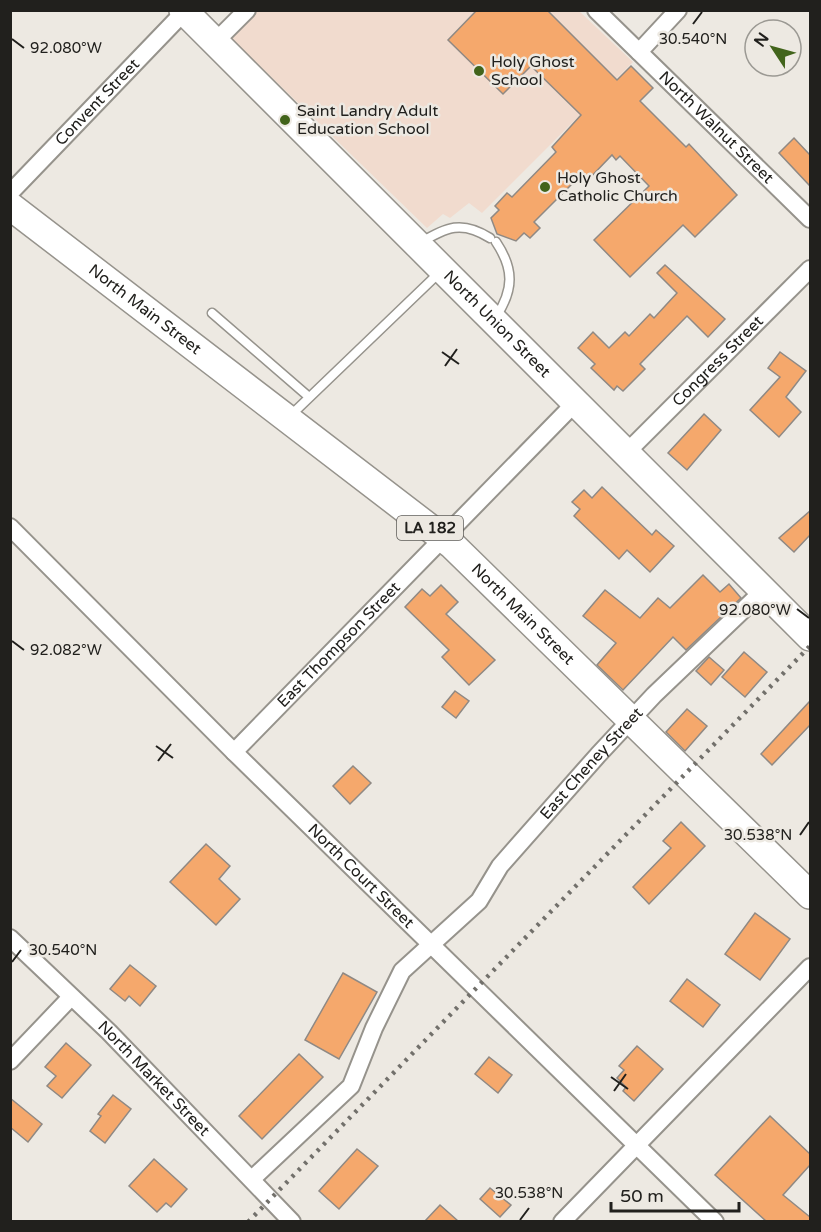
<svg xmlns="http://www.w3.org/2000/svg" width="821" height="1232" font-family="'Varela Round',sans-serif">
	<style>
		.education { fill: #f1dbce }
		.building { fill: #f5a86c; stroke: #8f8984; stroke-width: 1.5 }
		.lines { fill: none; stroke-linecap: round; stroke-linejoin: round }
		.lane-casing { stroke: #96938c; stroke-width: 11 }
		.street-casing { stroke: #96938c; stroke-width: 20 }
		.primary-casing { stroke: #96938c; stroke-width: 30 }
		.lane { stroke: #fff; stroke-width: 8 }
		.street { stroke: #fff; stroke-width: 16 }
		.primary { stroke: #fff; stroke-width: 27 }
		.rail { stroke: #72706b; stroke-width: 4.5; stroke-dasharray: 3 6; stroke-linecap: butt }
		.ticks { fill: none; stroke: #21201d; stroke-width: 2 }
		.poi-dot { fill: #42641b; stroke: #ede9e2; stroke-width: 2 }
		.labels { text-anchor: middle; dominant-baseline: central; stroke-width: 5; stroke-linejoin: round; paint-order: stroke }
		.shield { fill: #ede9e2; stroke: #5e5c58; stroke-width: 1.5 }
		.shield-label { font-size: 15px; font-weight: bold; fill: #21201d }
		.poi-label { font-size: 16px; fill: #21201d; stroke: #ede9e2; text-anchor: start }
		.street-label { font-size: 16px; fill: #21201d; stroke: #ede9e2 }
		.ticks-label { font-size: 15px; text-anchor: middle; fill: #21201d; stroke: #ede9e2; stroke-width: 5; stroke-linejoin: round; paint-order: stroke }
	</style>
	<rect width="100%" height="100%" fill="#ede9e2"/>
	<path class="education" d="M257,11H579L633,62L482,213L469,203L450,218L443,214L427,228L229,36Z"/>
	<g class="building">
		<path d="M477,10H547L617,80L631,66L653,88L640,101L686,147L689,144L737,195L695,237L683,225L630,277L594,240L649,186L620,156L616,160L612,155L586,182L580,176L534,222L540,228L530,238L524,233L516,241L497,234L491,218L499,210L495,206L507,193L512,197L556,152L552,147L581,115L531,66L503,94L448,40Z"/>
		<path d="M794,138L810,155V186L779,153Z"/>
		<path d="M665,265L725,319L708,337L687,316L640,364L645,369L623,391L617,386L614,390L591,368L595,364L578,348L593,332L609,348L625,332L629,336L650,314L654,318L677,293L657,273Z"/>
		<path d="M780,352L806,371L786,397L801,412L779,437L750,410L780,377L768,368Z"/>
		<path d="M704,414L721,430L687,470L668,453Z"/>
		<path d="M602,487L652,535L656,530L674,546L650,572L627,550L619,559L574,516L580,509L572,502L584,490L592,498Z"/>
		<path d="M810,511V535L794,552L779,538Z"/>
		<path d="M703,575L720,592L729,584L741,598L686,650L673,637L623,690L597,665L616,643L583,616L605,590L640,618L658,598L670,608Z"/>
		<path d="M441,585L458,602L446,614L495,660L469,685L442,657L449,650L405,607L422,589L430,596Z"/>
		<path d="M744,652L767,672L745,697L722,677Z"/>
		<path d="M709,657L724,670L711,685L696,671Z"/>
		<path d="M455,691L469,701L456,718L442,707Z"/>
		<path d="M810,701V725L772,765L761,754Z"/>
		<path d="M687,709L707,726L685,751L666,732Z"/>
		<path d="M353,766L371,783L350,804L333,786Z"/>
		<path d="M681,822L705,846L649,904L633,887L671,848L663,841Z"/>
		<path d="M206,844L230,866L219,879L240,899L216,925L170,882Z"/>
		<path d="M755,913L790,939L760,980L725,954Z"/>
		<path d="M130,965L156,986L140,1006L129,996L125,1001L110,989Z"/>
		<path d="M343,973L377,992L339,1059L305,1040Z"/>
		<path d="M687,979L720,1005L703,1027L670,1001Z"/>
		<path d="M66,1043L91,1065L62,1098L47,1086L56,1076L45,1067Z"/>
		<path d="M637,1046L663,1069L634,1101L623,1091L626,1087L617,1078L624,1070L619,1066Z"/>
		<path d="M299,1054L323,1077L262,1139L239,1116Z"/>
		<path d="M489,1057L512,1075L498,1093L475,1074Z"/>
		<path d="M113,1095L131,1109L105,1143L90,1131L101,1116L98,1114Z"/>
		<path d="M10,1098L42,1124L28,1142L10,1127Z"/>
		<path d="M770,1116L810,1154V1165L783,1195L810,1217V1221H766L715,1175Z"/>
		<path d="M357,1149L378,1166L339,1209L319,1191Z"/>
		<path d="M154,1159L187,1189L171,1207L166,1203L157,1212L129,1186Z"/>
		<path d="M490,1188L511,1205L500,1217L480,1199Z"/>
		<path d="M440,1205L458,1221H425Z"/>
	</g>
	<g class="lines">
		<g class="lane-casing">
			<g id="lane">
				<path d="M420,243C446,227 462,220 490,238"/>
				<path d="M212,313L309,397"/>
				<path d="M496,317C514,289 514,269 496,242"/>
				<path d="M290,416L441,271"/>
			</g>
		</g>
		<g class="street-casing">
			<g id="street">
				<path id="s1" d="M596,10L810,219"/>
				<path d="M216,41L247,10"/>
				<path d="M639,52L678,10"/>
				<path id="s2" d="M10,193L184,12"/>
				<path id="s3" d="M626,453L810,269"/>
				<path id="s4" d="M10,527L234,752L715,1222"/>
				<path id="s5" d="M234,752L576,402"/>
				<path id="s6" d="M10,938L109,1032L292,1222"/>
				<path d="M10,1061L71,997"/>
				<path id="s7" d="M252,1179L351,1086L374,1028L402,971L479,901L500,866L598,755L654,695L764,590"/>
				<path d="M562,1222L810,967"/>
			</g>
		</g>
		<g class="primary-casing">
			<g id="primary">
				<path id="s8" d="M183,10L810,637"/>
				<path id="s9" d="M10,206L452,545L810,895"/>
			</g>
		</g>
		<use href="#lane" class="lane"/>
		<use href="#street" class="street"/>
		<use href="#primary" class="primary"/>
		<path class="rail" d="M248,1222L810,646"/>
	</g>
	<path class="ticks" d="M693,24L702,12M12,39L24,48M442,352L459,364M445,366L457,349M797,609L809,618M12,641L24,650M156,746L173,758M158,761L171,744M800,835L809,822M12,962L21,950M611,1077L628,1089M614,1091L626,1074M520,1220L529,1208"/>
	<g class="poi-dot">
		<circle cx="479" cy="71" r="6"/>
		<circle cx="285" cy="120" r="6"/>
		<circle cx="545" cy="187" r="6"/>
	</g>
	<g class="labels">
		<rect class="shield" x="397" y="516" width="66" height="24" rx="4.5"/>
		<g class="shield-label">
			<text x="430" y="528">LA 182</text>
		</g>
		<g class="poi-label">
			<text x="491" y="62">Holy Ghost<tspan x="491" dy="18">School</tspan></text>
			<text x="297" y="111">Saint Landry Adult<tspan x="297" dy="18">Education School</tspan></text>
			<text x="557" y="178">Holy Ghost<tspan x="557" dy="18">Catholic Church</tspan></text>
		</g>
		<g class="street-label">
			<text stroke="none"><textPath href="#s2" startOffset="126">Convent Street</textPath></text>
			<text stroke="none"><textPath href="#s1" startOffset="168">North Walnut Street</textPath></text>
			<text stroke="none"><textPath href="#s9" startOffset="170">North Main Street</textPath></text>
			<text stroke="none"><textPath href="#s8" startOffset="444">North Union Street</textPath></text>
			<text stroke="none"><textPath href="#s3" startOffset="130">Congress Street</textPath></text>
			<text stroke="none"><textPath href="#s9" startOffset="656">North Main Street</textPath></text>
			<text stroke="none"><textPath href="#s5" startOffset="150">East Thompson Street</textPath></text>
			<text stroke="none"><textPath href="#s7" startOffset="544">East Cheney Street</textPath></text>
			<text stroke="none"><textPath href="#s4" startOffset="495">North Court Street</textPath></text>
			<text stroke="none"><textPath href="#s6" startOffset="201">North Market Street</textPath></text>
		</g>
	</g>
	<g class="ticks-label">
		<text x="693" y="44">30.540°N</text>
		<text x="66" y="53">92.080°W</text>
		<text x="755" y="615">92.080°W</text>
		<text x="66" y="655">92.082°W</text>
		<text x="758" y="840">30.538°N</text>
		<text x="63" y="955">30.540°N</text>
		<text x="529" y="1198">30.538°N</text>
	</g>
	<rect width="821" height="1232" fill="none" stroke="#21201d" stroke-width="24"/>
	<g transform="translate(773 48) rotate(306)"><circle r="28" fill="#ede9e2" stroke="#9b9993" stroke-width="1.5"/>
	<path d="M0-4.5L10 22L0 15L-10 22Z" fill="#42641b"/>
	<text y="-9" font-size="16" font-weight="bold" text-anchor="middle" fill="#21201d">N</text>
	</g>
	<path d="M611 1202v9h128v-9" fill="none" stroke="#21201d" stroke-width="3"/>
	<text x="620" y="1202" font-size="18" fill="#21201d" stroke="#ede9e2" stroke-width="4.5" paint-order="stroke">50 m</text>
</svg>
